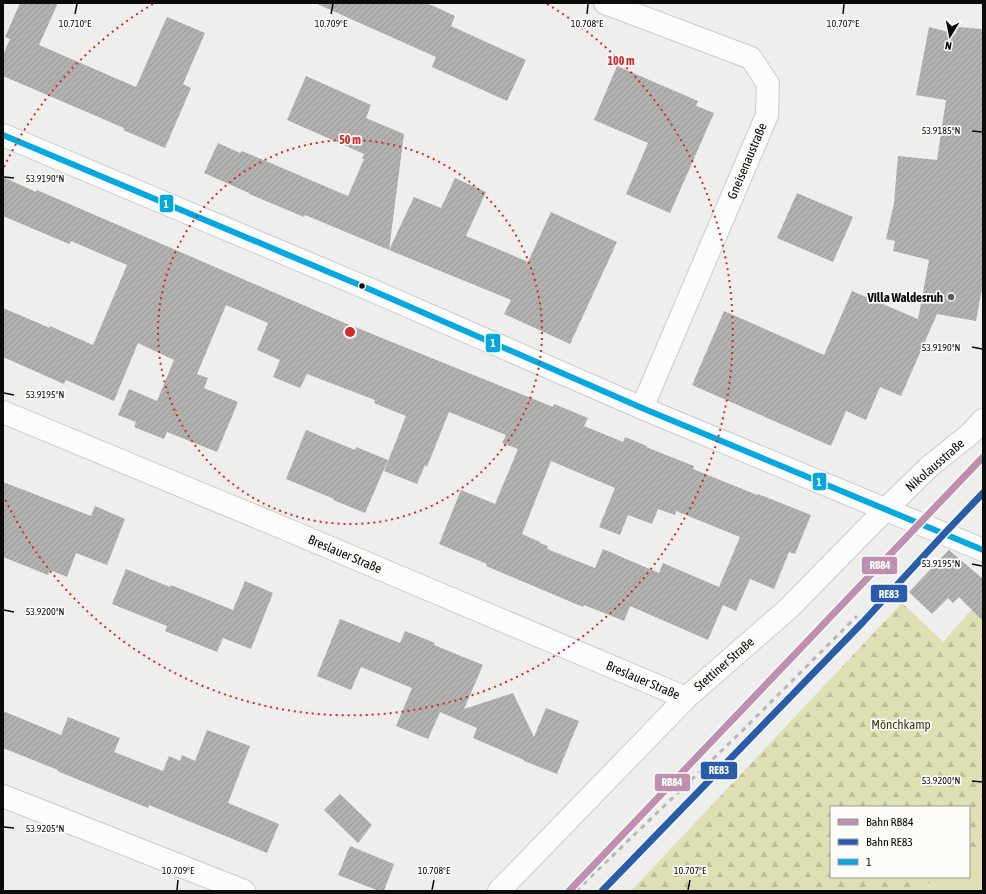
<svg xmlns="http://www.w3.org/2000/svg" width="986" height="894" font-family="'Asap Condensed',sans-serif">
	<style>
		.forest { fill: url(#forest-firs); fill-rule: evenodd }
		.park { fill: #dedfb3 }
		.building { fill: url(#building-hatch); fill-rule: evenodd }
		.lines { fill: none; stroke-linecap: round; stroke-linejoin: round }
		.minor-casing { stroke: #cbcbc9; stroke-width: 24 }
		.minor { stroke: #fcfcfc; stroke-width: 22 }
		.rail { stroke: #b7b7b6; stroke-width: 3; stroke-dasharray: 5 5; stroke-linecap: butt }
		.bus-1-casing { stroke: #fcfdf8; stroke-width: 9 }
		.bus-1 { stroke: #01a8df; stroke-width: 6 }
		.rail-1-casing { stroke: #fcfdf8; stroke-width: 10 }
		.rail-2-casing { stroke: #fcfdf8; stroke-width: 10 }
		.rail-1 { stroke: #be8faf; stroke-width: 7 }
		.rail-2 { stroke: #295caa; stroke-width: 7 }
		.ticks { fill: none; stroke: #0b0b0a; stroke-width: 1.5 }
		.ring { fill: none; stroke: #d62828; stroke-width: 2; stroke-dasharray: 2 4 }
		.bus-dot { fill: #0b0b0a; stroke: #fcfdf8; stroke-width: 1.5 }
		.poi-dot { fill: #5a5a59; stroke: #fcfdf8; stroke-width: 1.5 }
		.labels { text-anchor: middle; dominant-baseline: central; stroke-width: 3.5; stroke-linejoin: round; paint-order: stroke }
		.street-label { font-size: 13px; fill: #0b0b0a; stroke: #fcfdf8 }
		.poi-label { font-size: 13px; font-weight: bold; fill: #0b0b0a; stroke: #fcfdf8; text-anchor: end }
		.park-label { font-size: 13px; fill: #3d3d15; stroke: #fcfdf8 }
		.ticks-label { font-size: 10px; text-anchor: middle; fill: #0b0b0a; stroke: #fcfdf8; stroke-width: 3.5; stroke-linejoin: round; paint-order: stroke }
		.centre { fill: #d62828; stroke: #fcfdf8; stroke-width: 2 }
		.ring-label { font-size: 12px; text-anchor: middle; font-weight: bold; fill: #d62828; stroke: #fcfdf8; stroke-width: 3.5; stroke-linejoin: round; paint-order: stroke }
		.line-badge { stroke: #fcfdf8; stroke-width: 1.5 }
		.badge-label { font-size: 11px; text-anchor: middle; font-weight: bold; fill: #fff }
	</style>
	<defs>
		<pattern id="forest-firs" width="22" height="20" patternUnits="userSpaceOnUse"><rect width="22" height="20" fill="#dedfb3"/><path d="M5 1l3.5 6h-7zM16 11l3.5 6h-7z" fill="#bdbe99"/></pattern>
		<pattern id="building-hatch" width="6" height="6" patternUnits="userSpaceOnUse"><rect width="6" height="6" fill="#b1b1af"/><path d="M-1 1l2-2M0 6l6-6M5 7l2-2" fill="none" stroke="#979795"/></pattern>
	</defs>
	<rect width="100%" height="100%" fill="#eeeeec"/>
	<path class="forest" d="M983,597V891H631L902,603L943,642ZM831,807H969V877H831Z"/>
	<path class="park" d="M983,855V891H914L941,877H969V862Z"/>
	<g class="building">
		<path d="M20,3H58L39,45L136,87L167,17L205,33L183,84L191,88L165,148L123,130L124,128L3,76V55L10,39L5,37Z"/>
		<path d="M315,3H427L455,16L451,26L526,60L507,101L432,67L436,57Z"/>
		<path d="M929,27L956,34L957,27L983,29V283L976,321L937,314L901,396L880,387L866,420L846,411L831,446L692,385L724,311L824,355L852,291L918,319L929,260L893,251L895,241L886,239L894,203L898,156L937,160L946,100L916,95Z"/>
		<path d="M617,66L698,101L696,106L714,113L670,213L626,194L648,143L594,120Z"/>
		<path d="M306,76L371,105L366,118L404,134L389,250L305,215L304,217L249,194V193L204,173L218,143L240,153L242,151L348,196L364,159H362L364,154L287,120Z"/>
		<path d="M3,177L36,192L37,190L340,321L553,407L554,404L588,418L584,426L623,442L625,437L647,446L646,447L694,466L693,469L757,495L758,494L811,515L795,554L789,552L774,589L750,579L736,611L723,605L708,640L630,606L624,621L584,605L583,607L486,566L487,564L439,544L461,490L495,504L518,449L502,443L506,435L449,412L427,467L425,465L417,484L384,471L406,416L374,403L375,400L307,374L300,388L273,377L280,360L257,350L268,323L226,305L197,374L208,378L204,388L238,402L217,452L167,432L164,439L134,427L136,422L118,415L129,389L157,401L174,360L138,343L114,401L66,380L64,384L3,357V308L50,328V326L93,345L127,265L71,241L69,244L3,216ZM551,461L615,488L599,527L620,535L628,515L652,524L658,509L675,515L676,511L740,537L719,587L663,563L659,573L603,549L595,568L547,549L548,546L540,543V542L522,534Z"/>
		<path d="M455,178L486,192L466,236L505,252L528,262L551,212L617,242L570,344L504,314L511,300L389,250L414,197L441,208Z"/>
		<path d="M797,193L853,217L833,262L777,238Z"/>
		<path d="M306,430L355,450L356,447L388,460L365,513L333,500L334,499L286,479Z"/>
		<path d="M3,482L91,516L95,506L125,519L107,565L76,553L67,577L50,570L48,575L3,557Z"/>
		<path d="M949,550L983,579V621L959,597L953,603L948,598L932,614L909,592Z"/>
		<path d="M126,569L170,587L171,585L233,610L245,581L273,593L251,649L223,638L217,652L165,631L167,626L112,604Z"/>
		<path d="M340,619L400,643L405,631L435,643L434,645L483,665L464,709L513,693L534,737L546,708L579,721L557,774L524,761V760L473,738L477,728L440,712L428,739L396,726L412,688L361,667L351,690L317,676Z"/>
		<path d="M3,711L61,735L68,717L120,738L114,752L163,771L169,756L180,761L182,755L195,761L207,730L250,746L228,803L279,824L267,853L149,805L148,808L57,771L58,770L3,748Z"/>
		<path d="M340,794L372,825L358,843L324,810Z"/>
		<path d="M350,846L394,864L384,891H379L338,875Z"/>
	</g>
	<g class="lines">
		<g class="minor-casing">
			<g id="minor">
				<path d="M605,3L751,58L768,84L767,115L642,408"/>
				<path d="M3,135L369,289L642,408L983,550"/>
				<path d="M3,412L281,527L686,698"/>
				<path d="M3,796L244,891"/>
				<path d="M499,891L686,698L789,608L886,509L930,466L970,434L983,420"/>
			</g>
		</g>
		<use href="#minor" class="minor"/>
		<path class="rail" d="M576,891L743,730L857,616"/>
		<g class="bus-1-casing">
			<path id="bus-1" d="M3,135L369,289L642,408L983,550"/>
		</g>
		<use href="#bus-1" class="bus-1"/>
		<g class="rail-1-casing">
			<path id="rail-1" d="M569,891L983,457"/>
		</g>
		<g class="rail-2-casing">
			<path id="rail-2" d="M602,891L863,622L942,536L983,493"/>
		</g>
		<use href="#rail-1" class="rail-1"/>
		<use href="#rail-2" class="rail-2"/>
	</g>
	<path class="ticks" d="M75,14L77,4M331,14L333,4M587,14L588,4M843,14L844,4M972,131L982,132M4,177L14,178M972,347L982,349M4,393L14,395M972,564L982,566M4,610L14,612M972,781L982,782M4,827L14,828M177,890L178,880M432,890L434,880M688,890L690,880"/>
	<g class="ring">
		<circle cx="350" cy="332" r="192"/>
		<path d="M4 167A383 383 0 0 1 153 4M547 4A383 383 0 1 1 4 497"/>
	</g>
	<circle class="bus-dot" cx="362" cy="286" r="3.5"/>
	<circle class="poi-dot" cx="951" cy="297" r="4"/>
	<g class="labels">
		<g class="street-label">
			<text transform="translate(747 161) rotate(-67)">Gneisenaustraße</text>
			<text transform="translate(935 465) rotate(-41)">Nikolausstraße</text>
			<text transform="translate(345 554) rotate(23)">Breslauer Straße</text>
			<text transform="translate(724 664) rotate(-41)">Stettiner Straße</text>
			<text transform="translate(643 680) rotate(23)">Breslauer Straße</text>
		</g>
		<g class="poi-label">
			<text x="943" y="297">Villa Waldesruh</text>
		</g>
		<g class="park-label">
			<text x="901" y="724">Mönchkamp</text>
		</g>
	</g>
	<g class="ticks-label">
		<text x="75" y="27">10.710°E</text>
		<text x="331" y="27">10.709°E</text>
		<text x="587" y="27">10.708°E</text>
		<text x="843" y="27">10.707°E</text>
		<text x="941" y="134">53.9185°N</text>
		<text x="45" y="182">53.9190°N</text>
		<text x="941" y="351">53.9190°N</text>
		<text x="45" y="398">53.9195°N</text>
		<text x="941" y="567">53.9195°N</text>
		<text x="45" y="615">53.9200°N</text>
		<text x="941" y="784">53.9200°N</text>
		<text x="45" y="832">53.9205°N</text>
		<text x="178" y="874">10.709°E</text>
		<text x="434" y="874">10.708°E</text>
		<text x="690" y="874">10.707°E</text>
	</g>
	<circle cx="350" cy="332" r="6" class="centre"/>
	<g class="ring-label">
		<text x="621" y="65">100 m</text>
		<text x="350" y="144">50 m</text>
	</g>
	<g class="line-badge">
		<rect x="159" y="194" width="15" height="19" rx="4" fill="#01a8df"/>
		<rect x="485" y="333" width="16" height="20" rx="4" fill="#01a8df"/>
		<rect x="812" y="472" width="15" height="19" rx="4" fill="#01a8df"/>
		<rect x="861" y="556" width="37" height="19" rx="4" fill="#be8faf"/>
		<rect x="870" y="584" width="38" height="19" rx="4" fill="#295caa"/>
		<rect x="700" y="761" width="38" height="19" rx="4" fill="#295caa"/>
		<rect x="654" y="773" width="37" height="19" rx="4" fill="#be8faf"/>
	</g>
	<g class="badge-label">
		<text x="166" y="208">1</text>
		<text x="493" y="347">1</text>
		<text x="819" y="486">1</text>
		<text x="880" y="569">RB84</text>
		<text x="889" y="598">RE83</text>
		<text x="719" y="774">RE83</text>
		<text x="672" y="786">RB84</text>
	</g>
	<rect width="986" height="894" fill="none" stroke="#0b0b0a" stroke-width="8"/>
	<rect x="830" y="806" width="140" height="72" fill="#fcfdf8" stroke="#9c9c99"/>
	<rect x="838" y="819" width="20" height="6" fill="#be8faf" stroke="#9c9c99"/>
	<text x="866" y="826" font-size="12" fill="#0b0b0a">Bahn RB84</text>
	<rect x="838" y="839" width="20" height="6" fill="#295caa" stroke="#9c9c99"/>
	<text x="866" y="846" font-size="12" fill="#0b0b0a">Bahn RE83</text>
	<rect x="838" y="859" width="20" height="6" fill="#01a8df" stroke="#9c9c99"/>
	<text x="866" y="866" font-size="12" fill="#0b0b0a">1</text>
	<g transform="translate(950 36) rotate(190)" stroke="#fcfdf8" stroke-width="3" paint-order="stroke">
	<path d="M0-3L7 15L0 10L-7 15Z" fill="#0b0b0a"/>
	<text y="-6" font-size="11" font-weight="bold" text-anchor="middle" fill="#0b0b0a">N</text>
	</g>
</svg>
